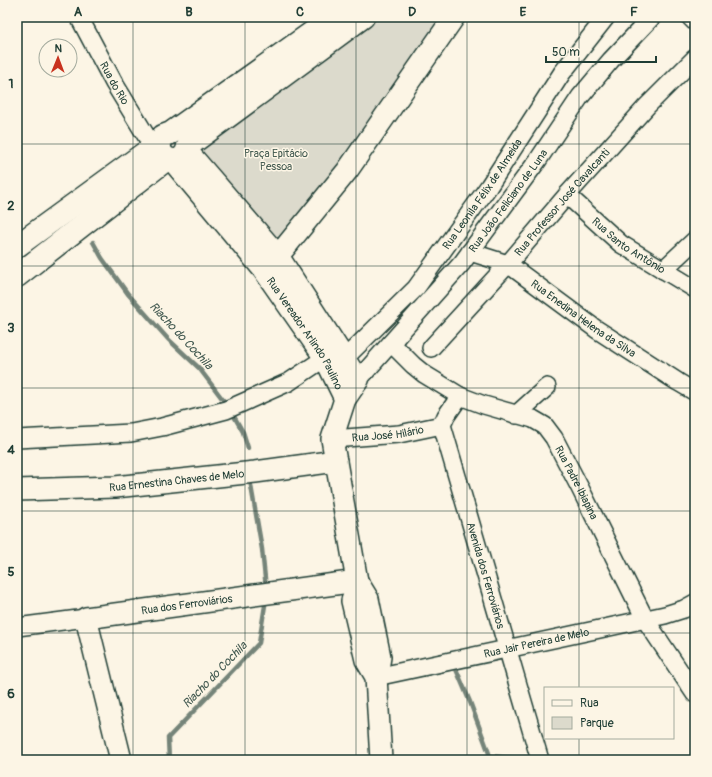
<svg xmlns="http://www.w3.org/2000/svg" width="712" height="777" font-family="Pangolin,sans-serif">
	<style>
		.green { fill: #dcdacc; stroke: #7e8c80 }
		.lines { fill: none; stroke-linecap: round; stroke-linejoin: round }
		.stream { stroke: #758479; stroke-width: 4.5 }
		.minor-casing { stroke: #1f3d34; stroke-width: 20 }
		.tertiary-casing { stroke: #1f3d34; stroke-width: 24 }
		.secondary-casing { stroke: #1f3d34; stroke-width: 25 }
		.minor { stroke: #fcf5e5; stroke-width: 17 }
		.tertiary { stroke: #fcf5e5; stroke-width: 21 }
		.secondary { stroke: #fcf5e5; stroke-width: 22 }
		.grid { fill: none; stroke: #1f3d34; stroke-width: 1; stroke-opacity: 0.55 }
		.labels { text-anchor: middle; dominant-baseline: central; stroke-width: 3; stroke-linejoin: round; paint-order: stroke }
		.street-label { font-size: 11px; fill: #1f3d34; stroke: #fcf5e5 }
		.park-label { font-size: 11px; fill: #455c52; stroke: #fcf5e5 }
		.water-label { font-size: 12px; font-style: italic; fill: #435a51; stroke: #fcf5e5 }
		.neatline { fill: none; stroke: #1f3d34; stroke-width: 1.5 }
		.grid-label { font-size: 13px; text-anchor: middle; font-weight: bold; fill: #1f3d34 }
	</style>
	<rect width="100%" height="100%" fill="#fcf5e5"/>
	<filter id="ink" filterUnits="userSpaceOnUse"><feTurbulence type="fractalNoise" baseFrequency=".025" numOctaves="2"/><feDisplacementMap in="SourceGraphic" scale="8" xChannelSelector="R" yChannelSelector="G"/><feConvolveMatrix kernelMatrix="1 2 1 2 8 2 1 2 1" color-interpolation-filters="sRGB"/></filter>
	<g filter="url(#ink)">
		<path class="green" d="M363,17H454L278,256L188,146Z"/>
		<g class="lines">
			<g class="stream">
				<path d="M93,242L102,258L128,294L168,339L199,368L227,405"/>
				<path d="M231,411L243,432L248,448"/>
				<path d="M250,480L262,549L266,588"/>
				<path d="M456,669L470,702L490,756L531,760"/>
				<path d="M169,760L168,738L259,643L266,599"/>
			</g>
			<g class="minor-casing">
				<g id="minor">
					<path id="s1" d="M79,17L114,83L153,147"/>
					<path d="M690,17L695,22"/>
					<path id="s2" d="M567,195L621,244L695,289"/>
					<path id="s3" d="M470,252L508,264L596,329L678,382L695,392"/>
					<path d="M663,270L695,240"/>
					<path id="s4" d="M391,343L413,365L424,374L460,396L484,405L533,419L545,426L554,438L580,488L645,619L695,694"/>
					<path id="s5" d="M431,348L508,264L567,195L647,106L695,58"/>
					<path id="s6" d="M344,359L416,288L489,186L562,73L606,17"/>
					<path id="s7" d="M358,380L462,263L538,160L580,97L611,60L652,17"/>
					<path id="s8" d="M460,396L446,416L442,425L540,760"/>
					<path d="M516,415L547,387"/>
					<path d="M17,439L131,433L162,427L226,410L289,382L325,358"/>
					<path id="s9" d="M332,439L399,434L442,425"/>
					<path d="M17,627L86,618"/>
					<path id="s10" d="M376,677L665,615L684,609L695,603"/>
				</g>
			</g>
			<g class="tertiary-casing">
				<g id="tertiary">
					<path d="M187,151L278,256L358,380L345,399L332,439L357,581L352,601L366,660L376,677L381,760"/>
					<path id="s11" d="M172,160L263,269L325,358L345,399"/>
					<path d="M278,256L347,171L454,17"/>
					<path id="s12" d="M17,490L115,487L255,472L336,461"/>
					<path d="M357,581L368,599L380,657L379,663"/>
					<path id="s13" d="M121,760L86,618L357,581"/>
				</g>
			</g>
			<g class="secondary-casing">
				<g id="secondary">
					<path d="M160,142C157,163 185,167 188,146L363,17"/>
					<path d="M17,246L160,142L163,136L171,133L334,17"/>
					<path d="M17,276L167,159"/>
				</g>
			</g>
			<use href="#minor" class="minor"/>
			<use href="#tertiary" class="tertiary"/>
			<use href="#secondary" class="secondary"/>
		</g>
	</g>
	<path class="grid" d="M133,17V760M245,17V760M356,17V760M467,17V760M579,17V688M17,144H695M17,266H695M17,388H695M17,511H695M17,633H695M579,738V760"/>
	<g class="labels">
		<g class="street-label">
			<text stroke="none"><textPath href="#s1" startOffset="75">Rua do Rio</textPath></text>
			<text stroke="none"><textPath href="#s6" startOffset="216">Rua Leonila Félix de Almeida</textPath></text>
			<text stroke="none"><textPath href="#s7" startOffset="234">Rua João Feliciano de Luna</textPath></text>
			<text stroke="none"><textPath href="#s5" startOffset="196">Rua Professor José Cavalcanti</textPath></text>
			<text stroke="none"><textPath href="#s2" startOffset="80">Rua Santo Antônio</textPath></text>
			<text stroke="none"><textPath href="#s3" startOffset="133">Rua Enedina Helena da Silva</textPath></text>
			<text stroke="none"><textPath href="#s11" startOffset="219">Rua Vereador Arlindo Paulino</textPath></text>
			<text stroke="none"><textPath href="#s9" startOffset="56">Rua José Hilário</textPath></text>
			<text stroke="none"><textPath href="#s12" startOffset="160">Rua Ernestina Chaves de Melo</textPath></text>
			<text stroke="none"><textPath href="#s4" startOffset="243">Rua Padre Ibiapina</textPath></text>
			<text stroke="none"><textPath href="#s8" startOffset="191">Avenida dos Ferroviários</textPath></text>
			<text stroke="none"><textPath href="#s13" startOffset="248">Rua dos Ferroviários</textPath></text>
			<text stroke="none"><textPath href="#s10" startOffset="164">Rua Jair Pereira de Melo</textPath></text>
		</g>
		<g class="park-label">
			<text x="276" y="153">Praça Epitácio<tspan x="276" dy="13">Pessoa</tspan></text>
		</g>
		<g class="water-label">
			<text transform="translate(181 336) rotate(47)">Riacho do Cochila</text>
			<text transform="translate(215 675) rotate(-46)">Riacho do Cochila</text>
		</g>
	</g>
	<rect width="712" height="777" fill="none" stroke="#fcf5e5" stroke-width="44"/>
	<rect x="544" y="687" width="130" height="52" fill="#fcf5e5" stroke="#a4ab9e"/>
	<rect x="552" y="700" width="20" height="6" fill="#fcf5e5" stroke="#a4ab9e"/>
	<text x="580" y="707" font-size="12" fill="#1f3d34">Rua</text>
	<rect x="552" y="717" width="20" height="12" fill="#dcdacc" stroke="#a4ab9e"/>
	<text x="580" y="727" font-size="12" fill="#1f3d34">Parque</text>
	<g transform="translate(58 58) rotate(1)"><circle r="19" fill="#fcf5e5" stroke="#a4ab9e"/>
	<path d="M0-3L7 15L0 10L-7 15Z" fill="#c8321e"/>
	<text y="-6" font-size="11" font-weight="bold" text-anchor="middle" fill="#1f3d34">N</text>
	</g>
	<path d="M546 56v6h110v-6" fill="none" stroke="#1f3d34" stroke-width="2"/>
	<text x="552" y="56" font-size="12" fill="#1f3d34" stroke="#fcf5e5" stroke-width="3" paint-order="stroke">50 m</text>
	<rect x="22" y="22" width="668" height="733" class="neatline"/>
	<g class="grid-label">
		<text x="78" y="16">A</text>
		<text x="189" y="16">B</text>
		<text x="300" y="16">C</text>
		<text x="412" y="16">D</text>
		<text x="523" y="16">E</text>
		<text x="634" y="16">F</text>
		<text x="11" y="88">1</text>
		<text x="11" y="210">2</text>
		<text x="11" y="332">3</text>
		<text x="11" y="454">4</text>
		<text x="11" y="576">5</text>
		<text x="11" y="698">6</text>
	</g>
</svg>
